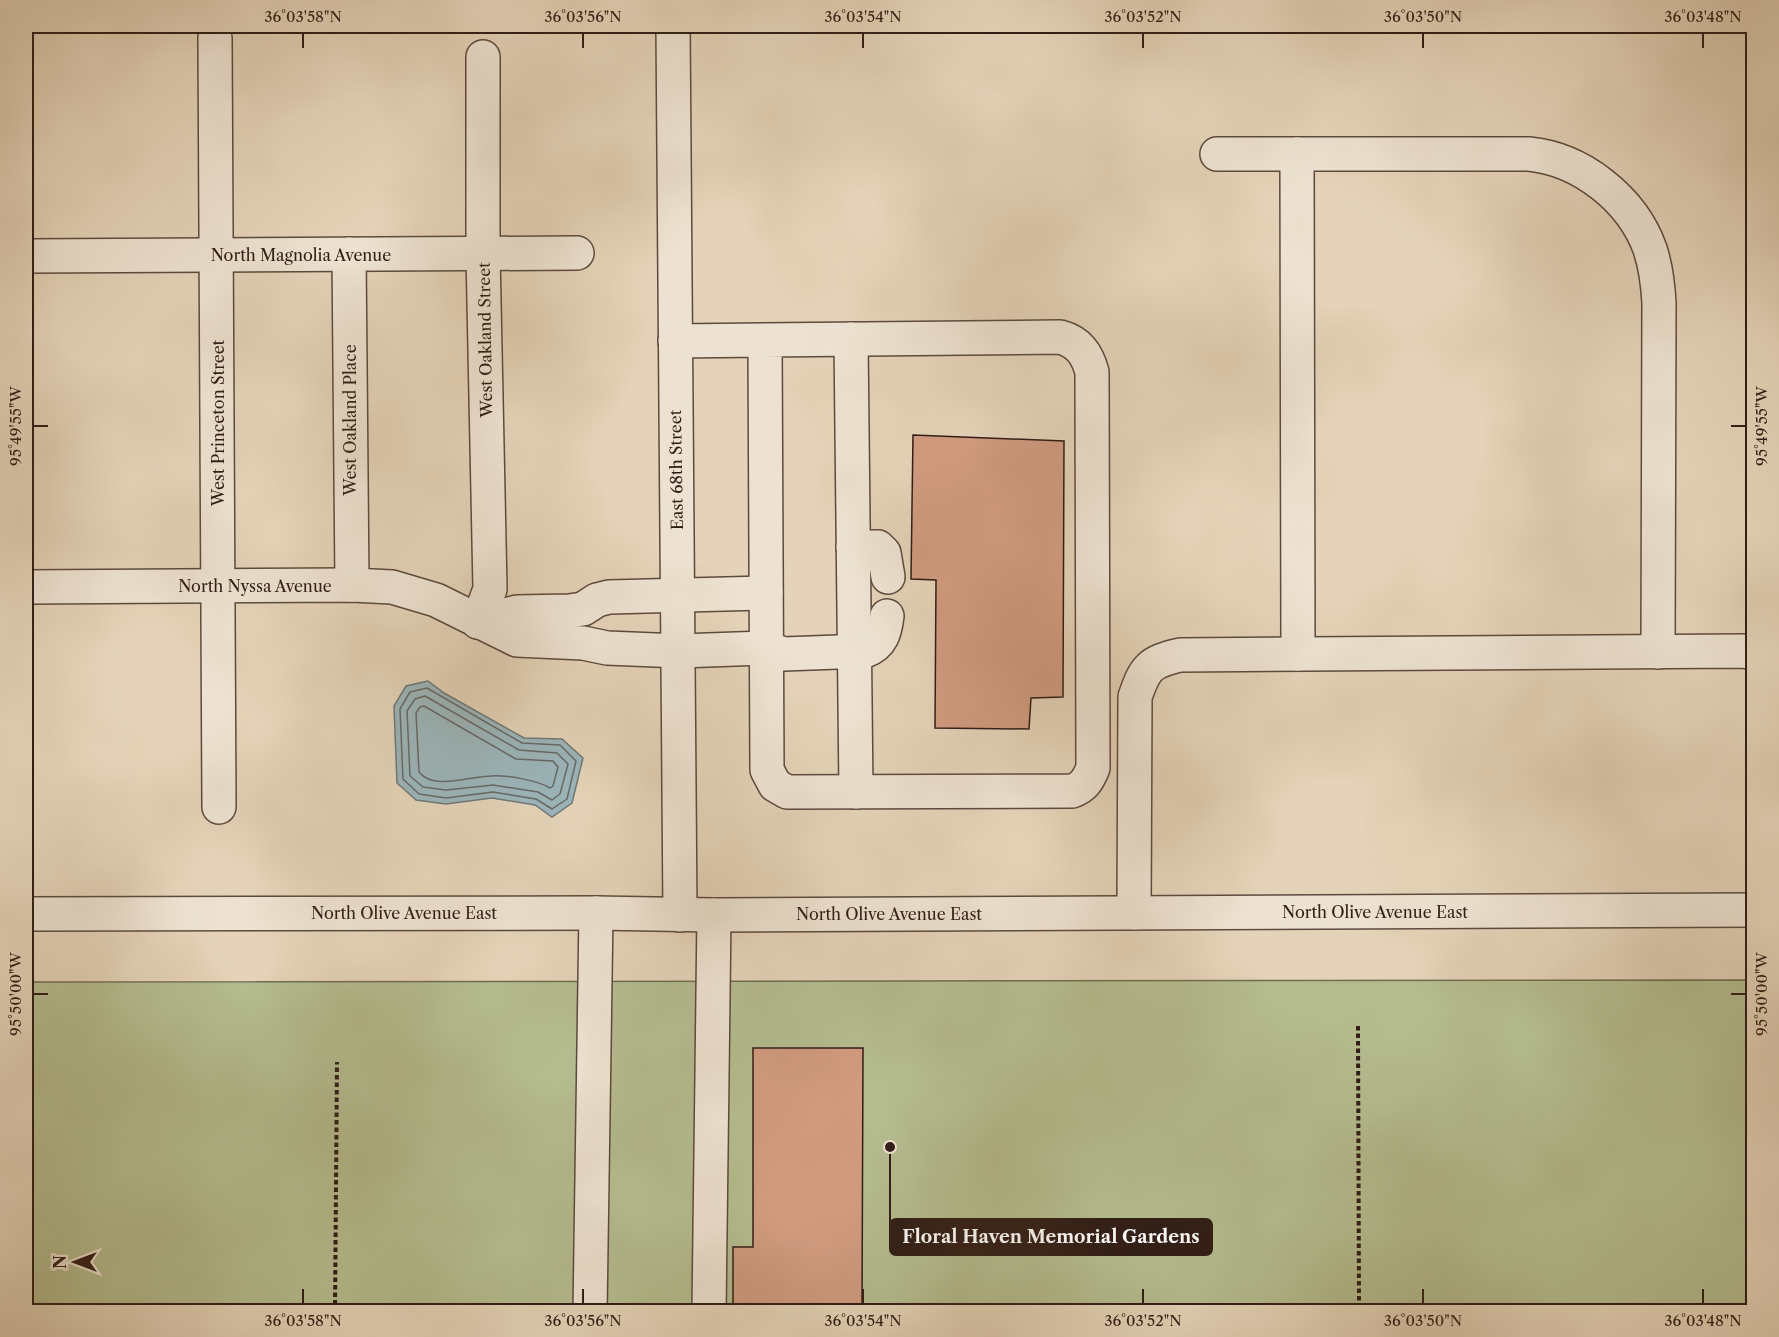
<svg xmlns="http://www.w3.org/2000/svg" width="1779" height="1337" font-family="'Libre Caslon Text',serif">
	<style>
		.green { fill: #b4bc8f; stroke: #726c52; stroke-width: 1.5 }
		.water { fill: #9bb5ba; stroke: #707878; stroke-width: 1.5 }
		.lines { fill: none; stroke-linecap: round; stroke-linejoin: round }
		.shore { stroke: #666968; stroke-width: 1.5 }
		.building { fill: #d19b80; stroke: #301d16; stroke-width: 1.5 }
		.minor-casing { stroke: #5d4a3e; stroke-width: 36 }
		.path { stroke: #301d16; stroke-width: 4; stroke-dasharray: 4.5 3; stroke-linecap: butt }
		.minor { stroke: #ede2d1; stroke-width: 33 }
		.ticks { fill: none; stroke: #301d16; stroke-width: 2 }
		.labels { text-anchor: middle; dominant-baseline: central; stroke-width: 4.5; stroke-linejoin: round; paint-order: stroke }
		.street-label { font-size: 16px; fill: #301d16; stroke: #ede2d1 }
		.leader { fill: none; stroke: #301d16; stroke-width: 2 }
		.callout-dot { fill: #301d16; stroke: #ede2d1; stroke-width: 2 }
		.callout { fill: #301d16; stroke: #301d16; stroke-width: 2 }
		.callout-label { font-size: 18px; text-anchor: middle; font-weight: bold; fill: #fff }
		.neatline { fill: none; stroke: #301d16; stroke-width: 2 }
		.ticks-label { font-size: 15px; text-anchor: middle; fill: #301d16 }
	</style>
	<rect width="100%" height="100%" fill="#e4d3b8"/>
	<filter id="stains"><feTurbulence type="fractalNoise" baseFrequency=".00333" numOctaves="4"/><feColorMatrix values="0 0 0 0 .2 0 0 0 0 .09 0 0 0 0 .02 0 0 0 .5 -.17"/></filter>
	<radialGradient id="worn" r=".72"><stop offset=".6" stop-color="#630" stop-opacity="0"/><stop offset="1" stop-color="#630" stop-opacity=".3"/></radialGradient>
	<path class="green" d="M1753,980V1311H26V982Z"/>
	<path class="water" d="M428,681L444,693L524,738L562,739L583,758L572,803L552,817L535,805L492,798L446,804L416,800L397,783L394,706L406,686Z"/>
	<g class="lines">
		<g class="shore">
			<path d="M427,688L522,743L560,745L576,761L567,799L552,809L536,799L493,792L446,798L419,794L403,779L400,709L410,692Z"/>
			<path d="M425,696L519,750L557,753L568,764L560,794L552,800L538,792L493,785L446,790L423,787L410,776L407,711L415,699Z"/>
			<path d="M424,706L516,759L553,761L558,767L553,786L550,788C537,780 506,775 491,776C470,776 434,791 419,772L416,713L420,707Z"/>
		</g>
	</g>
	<g class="building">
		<path d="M913,435L1064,441L1063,697L1031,698L1029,729L935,728L936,580L911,579Z"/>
		<path d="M753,1048H863L862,1312H733V1247H753Z"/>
	</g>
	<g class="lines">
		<g class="minor-casing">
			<g id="minor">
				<path d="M673,26C676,322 680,618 680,915"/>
				<path d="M215,38L219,807"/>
				<path d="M1217,154H1529C1581,159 1632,199 1650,249C1656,267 1658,285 1659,303L1658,652"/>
				<path d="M1297,154L1298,654"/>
				<path d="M349,254L352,585"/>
				<path d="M26,256L577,253"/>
				<path d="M851,339L856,792"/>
				<path d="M675,341L1060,337C1079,342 1087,354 1092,372L1093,768C1088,780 1084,787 1072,791L787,792L775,785L767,770L765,340"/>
				<path d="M853,547H878L884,553L888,577"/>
				<path d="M26,587L352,585L392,587L436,600L517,640L583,643L607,648L680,651L766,648L784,654L865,651C882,645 885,632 887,616"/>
				<path d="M478,622L490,589L483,254V57"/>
				<path d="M478,622L517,612L569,611L583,609L597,600L609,597L766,593"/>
				<path d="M1134,913L1135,697C1145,668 1149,662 1180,655L1743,651L1754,653"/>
				<path d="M26,914L596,913L714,915L1754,910"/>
				<path d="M590,1312L596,913"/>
				<path d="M709,1312L714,915"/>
			</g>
		</g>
		<g class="path">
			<path d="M1358,1026L1359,1306H1420L1425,1312"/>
			<path d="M335,1312L337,1062"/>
		</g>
		<use href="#minor" class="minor"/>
	</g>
	<path class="ticks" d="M303,33V48M583,33V48M863,33V48M1143,33V48M1423,33V48M1703,33V48M33,426H48M1731,426H1746M33,994H48M1731,994H1746M303,1289V1304M583,1289V1304M863,1289V1304M1143,1289V1304M1423,1289V1304M1703,1289V1304"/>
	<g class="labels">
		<g class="street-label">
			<text x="301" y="255">North Magnolia Avenue</text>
			<text transform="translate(485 340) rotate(-91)">West Oakland Street</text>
			<text transform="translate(350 420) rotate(-90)">West Oakland Place</text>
			<text transform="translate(218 423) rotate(-90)">West Princeton Street</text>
			<text transform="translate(676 470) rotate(-91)">East 68th Street</text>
			<text x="255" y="586">North Nyssa Avenue</text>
			<text x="1375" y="912">North Olive Avenue East</text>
			<text x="404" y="913">North Olive Avenue East</text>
			<text x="889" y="914">North Olive Avenue East</text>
		</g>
	</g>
	<path class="leader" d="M890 1147L890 1237"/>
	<circle class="callout-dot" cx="890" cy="1147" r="6"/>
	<rect class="callout" x="890" y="1219" width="322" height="36" rx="6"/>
	<g class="callout-label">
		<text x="1051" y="1243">Floral Haven Memorial Gardens</text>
	</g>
	<rect width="1779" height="1337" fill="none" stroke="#e4d3b8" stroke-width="66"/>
	<g transform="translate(75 1262) rotate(270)" stroke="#ede2d1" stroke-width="4.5" paint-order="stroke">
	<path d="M0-4.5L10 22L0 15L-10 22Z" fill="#301d16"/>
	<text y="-9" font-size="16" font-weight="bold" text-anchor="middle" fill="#301d16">N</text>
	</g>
	<rect x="33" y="33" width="1713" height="1271" class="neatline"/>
	<g class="ticks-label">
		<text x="303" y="22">36°03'58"N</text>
		<text x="583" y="22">36°03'56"N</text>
		<text x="863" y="22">36°03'54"N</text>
		<text x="1143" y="22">36°03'52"N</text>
		<text x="1423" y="22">36°03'50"N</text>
		<text x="1703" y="22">36°03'48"N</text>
		<text transform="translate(1762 426) rotate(-90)" y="5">95°49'55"W</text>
		<text transform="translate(16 426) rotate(-90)" y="5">95°49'55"W</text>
		<text transform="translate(1762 994) rotate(-90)" y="5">95°50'00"W</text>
		<text transform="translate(16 994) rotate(-90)" y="5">95°50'00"W</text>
		<text x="303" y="1326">36°03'58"N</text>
		<text x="583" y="1326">36°03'56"N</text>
		<text x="863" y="1326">36°03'54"N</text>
		<text x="1143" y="1326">36°03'52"N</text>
		<text x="1423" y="1326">36°03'50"N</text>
		<text x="1703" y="1326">36°03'48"N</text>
	</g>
	<rect width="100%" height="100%" filter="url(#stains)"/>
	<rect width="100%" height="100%" fill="url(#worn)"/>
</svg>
